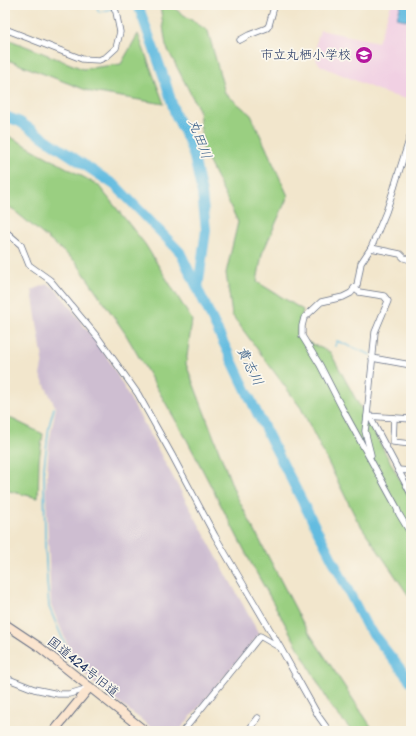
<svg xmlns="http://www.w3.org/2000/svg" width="416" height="736" font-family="Pangolin,'Klee One',sans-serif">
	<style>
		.built { fill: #f1d0e3 }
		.industrial { fill: #cebed1 }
		.green { fill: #9acf81; stroke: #5a7f70 }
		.water { fill: #63bce0; stroke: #3f769f }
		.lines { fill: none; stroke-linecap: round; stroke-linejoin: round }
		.stream { stroke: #63bce0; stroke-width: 1.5 }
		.river { stroke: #63bce0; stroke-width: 10 }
		.street-casing { stroke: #666f84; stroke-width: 7 }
		.secondary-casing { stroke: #666f84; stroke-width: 10 }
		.street { stroke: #fff; stroke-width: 5.5 }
		.secondary { stroke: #fbe5cf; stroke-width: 8 }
		.labels { text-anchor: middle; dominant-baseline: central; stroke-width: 3.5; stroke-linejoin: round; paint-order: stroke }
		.poi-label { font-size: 13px; fill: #1b2f5e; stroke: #fbf7ec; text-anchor: end }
		.street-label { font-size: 13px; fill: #1b2f5e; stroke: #fbf7ec }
		.water-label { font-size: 14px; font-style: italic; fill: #315985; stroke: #fbf7ec }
	</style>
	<rect width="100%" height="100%" fill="#fbf7ec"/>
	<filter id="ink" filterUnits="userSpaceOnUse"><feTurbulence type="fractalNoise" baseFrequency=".025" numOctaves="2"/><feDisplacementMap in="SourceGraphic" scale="8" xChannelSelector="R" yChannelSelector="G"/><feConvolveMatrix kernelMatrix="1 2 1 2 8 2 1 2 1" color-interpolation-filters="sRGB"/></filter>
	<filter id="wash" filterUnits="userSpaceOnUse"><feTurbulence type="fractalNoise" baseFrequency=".012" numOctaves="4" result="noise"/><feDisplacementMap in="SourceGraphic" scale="16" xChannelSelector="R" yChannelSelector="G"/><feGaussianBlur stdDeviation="0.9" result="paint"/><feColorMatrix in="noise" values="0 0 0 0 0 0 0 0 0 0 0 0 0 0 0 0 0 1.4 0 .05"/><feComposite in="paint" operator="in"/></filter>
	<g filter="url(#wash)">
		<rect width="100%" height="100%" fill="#f2e6cc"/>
		<path class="built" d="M391,5H411V100L387,94L321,66L316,60L318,50L316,44L320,30L378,42Z"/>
		<path class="industrial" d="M48,284L54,288L68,304L110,362L259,634L179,731H156L91,681L74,660L51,605L46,491L49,443L56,408L40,375L43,360L37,323L32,290Z"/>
		<g class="green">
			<path d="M160,5H169L208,31L225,93L251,115L288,196L262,254L257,282L303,310L296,337L330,352L411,500V599L357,520L301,408L232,315L226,273L238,222L203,150L199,110L166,46Z"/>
			<path d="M138,34L164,104L91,92L5,59V38L83,69L121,64Z"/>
			<path d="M5,134L98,185L145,244L192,320L186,364L235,493L304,625L374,731H352L332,708L251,563L187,440L125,333L76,262L5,203Z"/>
			<path d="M10,418L43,434L39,460L38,498L5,490V421Z"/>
		</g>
		<path class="water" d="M401,5H411V18L410,21L397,18Z"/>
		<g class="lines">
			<g class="stream">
				<path d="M96,5L99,12L126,5"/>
				<path d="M335,346L337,341L371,355"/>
				<path d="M54,408L49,426L44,467L45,544L47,581L49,607L72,661"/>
			</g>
			<g class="river">
				<path d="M138,5L165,80L175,114L188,140L194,157L202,194L206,230L198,288"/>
				<path d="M5,116L20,122L116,186L180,252L259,417L366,625L411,682"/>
			</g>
		</g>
	</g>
	<g filter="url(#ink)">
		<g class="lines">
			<g class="street-casing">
				<g id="street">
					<path d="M5,29L82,59L99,60L106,57L116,48L120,32L116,12L113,5"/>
					<path d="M240,40L249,35L267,28L269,25L274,7L275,5"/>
					<path d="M411,134L397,178L394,188L386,212L371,248L361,263L357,285L351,293L343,297L321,302L304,318L302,326V336L320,365L342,408L396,506L399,514L411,534"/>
					<path d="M5,231L21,245L29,265L50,280L99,339L138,394L148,412L172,455L215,536L280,647L319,717L329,731"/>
					<path d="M371,248L400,254L404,258L411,260"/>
					<path d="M354,288L359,292L384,296L388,301L375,332L367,416L411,419"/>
					<path d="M372,358L411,365"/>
					<path d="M367,416L365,431L371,455"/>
					<path d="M370,417L411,494"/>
					<path d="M394,418L393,442L411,444"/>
					<path d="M398,470L411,471"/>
					<path d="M5,679L11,680L34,689L58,694H69L89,688"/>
					<path d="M183,731L260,636L279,647"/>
					<path d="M248,731L258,718"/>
				</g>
			</g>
			<g class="secondary-casing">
				<g id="secondary">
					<path d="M5,624L38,646L145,731"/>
					<path d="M54,731L90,687"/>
				</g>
			</g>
			<use href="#street" class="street"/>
			<use href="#secondary" class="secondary"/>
		</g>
	</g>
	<defs>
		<g id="school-disc" transform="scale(0.9)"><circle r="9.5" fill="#b5179e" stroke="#fbf7ec"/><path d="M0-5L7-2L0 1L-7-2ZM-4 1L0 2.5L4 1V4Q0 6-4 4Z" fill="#fff"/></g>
	</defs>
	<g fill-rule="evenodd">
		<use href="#school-disc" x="364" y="55"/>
	</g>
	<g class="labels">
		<g class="poi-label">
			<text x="351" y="55">市立丸栖小学校</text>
		</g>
		<g class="street-label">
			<text transform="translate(83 667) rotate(39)">国道424号旧道</text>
		</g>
		<g class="water-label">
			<text transform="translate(200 139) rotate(70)">丸田川</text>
			<text transform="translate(250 366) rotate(64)">貴志川</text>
		</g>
	</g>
	<rect width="416" height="736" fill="none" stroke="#fbf7ec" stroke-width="20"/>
</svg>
